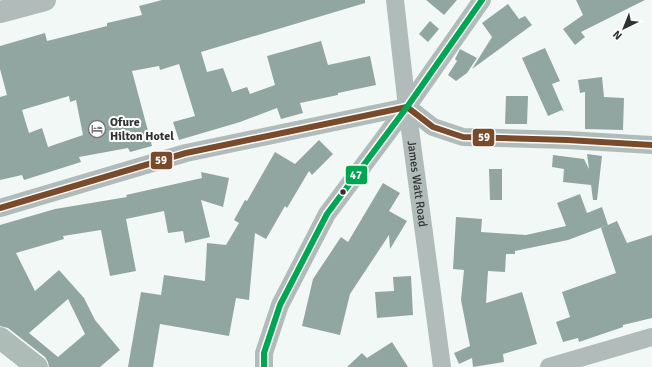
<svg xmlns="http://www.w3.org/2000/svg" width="652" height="367" font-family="Signika,sans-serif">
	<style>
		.building { fill: #92a6a1; fill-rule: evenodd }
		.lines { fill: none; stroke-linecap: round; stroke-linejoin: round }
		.minor { stroke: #b1bcba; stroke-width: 18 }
		.tertiary { stroke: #b1bcba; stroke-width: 22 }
		.trunk { stroke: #aebcb8; stroke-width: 22 }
		.bus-1-casing { stroke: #fff; stroke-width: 9 }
		.bus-2-casing { stroke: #fff; stroke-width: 9 }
		.bus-1 { stroke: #7a4b2a; stroke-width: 6 }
		.bus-2 { stroke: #00a651; stroke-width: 6 }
		.bus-dot { fill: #2e3231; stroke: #fff; stroke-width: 1.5 }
		.labels { text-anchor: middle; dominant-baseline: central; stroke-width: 4; stroke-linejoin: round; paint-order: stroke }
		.poi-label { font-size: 12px; font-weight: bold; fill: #2e3231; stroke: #fff; text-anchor: start }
		.street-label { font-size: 12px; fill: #2e3231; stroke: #fff }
		.line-badge { stroke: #fff; stroke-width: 1.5 }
		.badge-label { font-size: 11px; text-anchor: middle; font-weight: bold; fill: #fff }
	</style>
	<rect width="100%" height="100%" fill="#f2f8f6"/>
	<g class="building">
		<path d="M162,0H365V3L201,52L207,72L223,68L232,92L247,87L250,94L275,85L267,56L321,41L328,65L370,56L376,85L338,93V95L300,103L303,113L281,119L277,108L240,122L179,140L173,122L195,116L179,64L160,70L159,66L132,71L152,146L130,152L128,148L79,157L81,162L24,180L22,175L0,180V97L7,95L0,69V46L45,33L47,41L107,26V23L142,15L139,6ZM69,96L70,102L76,100L83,135L48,147L42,128L29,133L22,110Z"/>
		<path d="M426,0H457L444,15Z"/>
		<path d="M576,0H645L581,32L585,37L575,45L563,29L583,15Z"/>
		<path d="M508,4L519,19L525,16L532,25L472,69L492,37L482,23Z"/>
		<path d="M430,21L439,29L428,42L419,34Z"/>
		<path d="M545,48L560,81L552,84L564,112L562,110L548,116L522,58Z"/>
		<path d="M460,49L477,58L467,73L456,81L448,75L457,61L455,59Z"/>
		<path d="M602,77L604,97L624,98L623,130L585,129V92L580,93L578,80Z"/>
		<path d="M506,96H528L527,124H505Z"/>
		<path d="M319,140L333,154L312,175L309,171L287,208L285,206L266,239L255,233L249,300L236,298L229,336L160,324L153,367H128L141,292L161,295L164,275L205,281L207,243L226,245L239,223L234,220L245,200L247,201L275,152L295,164Z"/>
		<path d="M587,154L602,156L597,200H593L591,185L563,182L564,169L552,167L553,155L584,159L589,169Z"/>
		<path d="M489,169H502V200H490Z"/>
		<path d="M201,172L229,178L223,207L201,200L210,237L185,243L183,231L168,233L164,211L126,219L136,271L110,276L101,230L63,236L64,239L16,253L35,291L59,270L84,298L95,320L120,350L100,367H49L48,362L45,357L8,328L0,326V225L55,209L127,197L126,195L202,178ZM68,299L85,334L58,357L29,333Z"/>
		<path d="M383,183L400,193L389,211L407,221L390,249L389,235L350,294L340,335L302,326L313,279L341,237L348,242Z"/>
		<path d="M580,194L587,213L602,207L608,225L617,221L627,243L652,235V318L623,325V327L579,342L578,338L563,342L556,322L570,317L562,292L616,273L601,228L608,225L568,240L515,251V254H506L505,272L488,271L486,303L522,292L537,344L503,354L504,362L473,367L472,358L459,364L454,353L470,346L461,300L464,270L453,269L456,217L482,219L481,232L526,235L566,226L557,203Z"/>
		<path d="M411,276L413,315L377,318L375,292L394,291L393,277Z"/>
		<path d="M392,342L408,367H347L362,353L367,358Z"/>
	</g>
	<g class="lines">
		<g class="minor">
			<path id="s1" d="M395,0L407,107L442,367"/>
			<path d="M0,208L186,153L407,107L433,127L463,137L567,140L652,145"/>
			<path d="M264,367V353L280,305L327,214L407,107L482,0"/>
			<path d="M549,367L652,337"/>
		</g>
		<path class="tertiary" d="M0,12L45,0"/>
		<path class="trunk" d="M0,338L37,367"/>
		<g class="bus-1-casing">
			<path id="bus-1" d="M0,208L186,153L407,107L433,127L463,137L567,140L652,145"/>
		</g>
		<g class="bus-2-casing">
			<path id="bus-2" d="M264,367V353L280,305L327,214L407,107L482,0"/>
		</g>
		<use href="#bus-1" class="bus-1"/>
		<use href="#bus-2" class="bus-2"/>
	</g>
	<defs>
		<g id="hotel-ring" transform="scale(0.9)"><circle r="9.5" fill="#fff" stroke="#737776" stroke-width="1.5"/><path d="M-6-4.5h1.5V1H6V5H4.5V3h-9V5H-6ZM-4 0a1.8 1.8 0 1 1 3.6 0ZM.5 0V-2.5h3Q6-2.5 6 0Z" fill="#737776"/></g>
	</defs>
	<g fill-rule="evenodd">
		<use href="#hotel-ring" x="97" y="129"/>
	</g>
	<circle class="bus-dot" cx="343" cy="192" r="3.5"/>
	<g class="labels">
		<g class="poi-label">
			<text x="110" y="122">Ofure<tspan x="110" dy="14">Hilton Hotel</tspan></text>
		</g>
		<g class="street-label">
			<text stroke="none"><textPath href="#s1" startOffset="185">James Watt Road</textPath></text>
		</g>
	</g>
	<g class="line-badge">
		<rect x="472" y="128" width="23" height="19" rx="4" fill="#7a4b2a"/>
		<rect x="150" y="151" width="23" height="19" rx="4" fill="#7a4b2a"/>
		<rect x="345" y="165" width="23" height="20" rx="4" fill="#00a651"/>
	</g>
	<g class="badge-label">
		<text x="484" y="141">59</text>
		<text x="161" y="164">59</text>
		<text x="356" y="179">47</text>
	</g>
	<g transform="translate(624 28) rotate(223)" stroke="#ffffff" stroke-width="3" paint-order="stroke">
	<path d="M0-3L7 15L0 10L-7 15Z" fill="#2e3231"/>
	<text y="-6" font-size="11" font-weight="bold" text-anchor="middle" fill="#2e3231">N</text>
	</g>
</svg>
